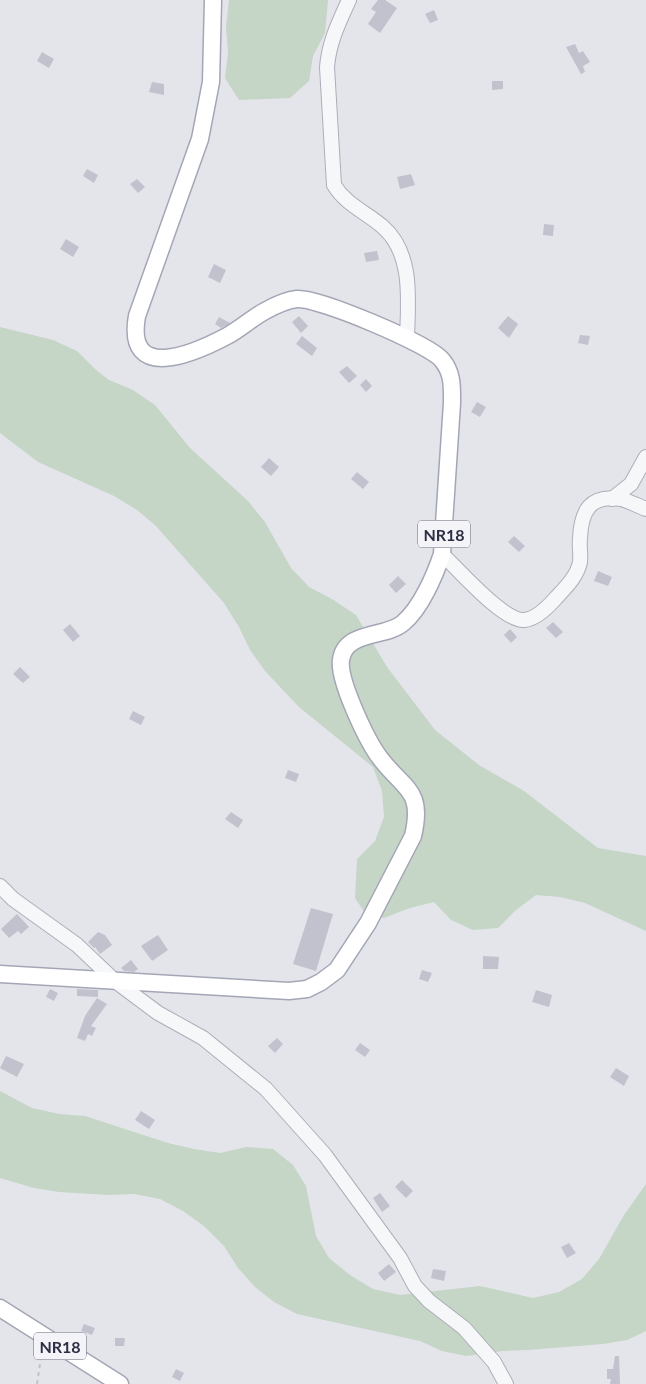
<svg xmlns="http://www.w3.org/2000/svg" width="646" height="1384" font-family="Lato,sans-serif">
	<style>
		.green { fill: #c5d5c6 }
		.building { fill: #c1c2ce }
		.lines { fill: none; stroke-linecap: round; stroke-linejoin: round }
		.minor-casing { stroke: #adaeb9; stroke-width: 16 }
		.major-casing { stroke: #a4a6b6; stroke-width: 19 }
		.path { stroke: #c1c3ca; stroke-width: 2; stroke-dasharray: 4 4; stroke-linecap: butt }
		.minor { stroke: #f6f7f9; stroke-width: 14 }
		.major { stroke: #fff; stroke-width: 16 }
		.labels { text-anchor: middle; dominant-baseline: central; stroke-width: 4; stroke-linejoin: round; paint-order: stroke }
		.shield { fill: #f4f4f8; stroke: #686979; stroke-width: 1 }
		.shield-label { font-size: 16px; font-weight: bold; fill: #2c2e43 }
	</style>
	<rect width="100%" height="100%" fill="#e4e5eb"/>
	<g class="green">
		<path d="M229,0H328L325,33L313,56L309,81L290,98L239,100L225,78L228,53L226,26Z"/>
		<path d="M0,327L53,340L77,351L96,370L109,380L133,390L155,405L190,448L248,501L265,522L291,568L309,587L332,599L356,615L387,667L435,730L479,765L524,791L598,848L646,856V931L585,903L560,897L536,895L516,910L498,928L473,930L451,920L434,902L410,908L384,918L365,913L355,898L357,859L375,841L384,817L382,791L373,767L299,707L281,688L265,671L250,650L239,627L224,603L156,526L137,510L114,496L38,462L0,433Z"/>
		<path d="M0,1091L32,1108L59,1114L85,1116L168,1143L194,1149L220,1153L246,1147L273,1149L293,1165L306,1186L316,1236L329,1258L350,1275L373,1289L400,1295L480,1286L533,1298L559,1292L582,1279L599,1259L624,1215L646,1184V1331L627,1340L603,1344L528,1350L503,1351L466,1356L442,1351L420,1341L297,1314L274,1302L255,1287L238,1268L224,1246L204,1226L183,1211L160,1199L134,1194L109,1195L59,1192L34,1188L0,1178Z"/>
	</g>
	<g class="building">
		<path d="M378,0H385L397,8L380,33L368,24L376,12L371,9Z"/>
		<path d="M434,10L438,20L430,23L425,14Z"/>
		<path d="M575,44L579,53L583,51L590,62L583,66L585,72L581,74L566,47Z"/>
		<path d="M42,52L54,59L49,68L37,61Z"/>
		<path d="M492,81H503V89L492,90Z"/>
		<path d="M152,82L164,84V95L149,92Z"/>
		<path d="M87,169L98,175L94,183L83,176Z"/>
		<path d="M411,174L415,185L400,189L397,177Z"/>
		<path d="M137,179L145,187L138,193L130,184Z"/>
		<path d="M544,224L554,225L553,236L543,235Z"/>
		<path d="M66,239L79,247L73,257L60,249Z"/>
		<path d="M377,251L379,260L366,262L364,253Z"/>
		<path d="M214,264L226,270L220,283L208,277Z"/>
		<path d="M299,316L308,326L301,333L292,322Z"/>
		<path d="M508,316L518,324L509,338L498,328Z"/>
		<path d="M219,317L230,323L221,328L215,324Z"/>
		<path d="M580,335L590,336L588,345L578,343Z"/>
		<path d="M302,336L317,348L312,356L296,344Z"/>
		<path d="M347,366L357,376L349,383L339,372Z"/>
		<path d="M366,379L372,386L366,392L360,385Z"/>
		<path d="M477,402L486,407L480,417L471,412Z"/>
		<path d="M269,458L279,467L271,476L261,467Z"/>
		<path d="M357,472L369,482L363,489L351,479Z"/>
		<path d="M514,536L525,546L519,552L508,542Z"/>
		<path d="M598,571L612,577L608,586L594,581Z"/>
		<path d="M398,576L406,584L396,593L389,585Z"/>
		<path d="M553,622L563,632L556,638L546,628Z"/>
		<path d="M70,624L80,636L73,642L63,630Z"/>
		<path d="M510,629L517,637L511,643L504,635Z"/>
		<path d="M20,667L30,677L23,683L13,674Z"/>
		<path d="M133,711L145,717L141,725L129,719Z"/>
		<path d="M288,770L299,774L296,782L285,778Z"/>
		<path d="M231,812L243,820L238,828L225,819Z"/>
		<path d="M311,908L333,914L316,971L293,964Z"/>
		<path d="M17,914L29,927L21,934L18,931L9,938L1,929Z"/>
		<path d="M98,932L105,935L112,945L100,954L95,947L94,948L88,942Z"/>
		<path d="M158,935L168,950L152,961L141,946Z"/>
		<path d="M483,956L499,957L498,969H483Z"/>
		<path d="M131,960L138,969L134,972L124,971L121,968Z"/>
		<path d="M422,970L432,973L428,982L419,979Z"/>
		<path d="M50,989L58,993L54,1001L46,997Z"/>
		<path d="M77,989L98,990V997L77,996Z"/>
		<path d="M536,990L552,995L549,1007L532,1002Z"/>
		<path d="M97,998L107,1004L91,1026L96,1028L92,1036L88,1034L85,1041L77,1038L85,1016Z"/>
		<path d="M277,1038L283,1044L275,1053L268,1046Z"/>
		<path d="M360,1043L370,1050L365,1057L355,1050Z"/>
		<path d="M6,1056L24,1064L17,1077L0,1068Z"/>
		<path d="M616,1068L629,1076L624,1086L610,1077Z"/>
		<path d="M141,1111L155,1120L149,1129L135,1120Z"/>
		<path d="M402,1180L413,1191L406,1198L395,1187Z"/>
		<path d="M380,1193L390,1206L382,1212L373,1198Z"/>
		<path d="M569,1243L576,1253L567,1258L561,1247Z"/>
		<path d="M389,1264L396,1272L384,1281L378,1273Z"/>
		<path d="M433,1269L446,1271L444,1281L431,1278Z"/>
		<path d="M84,1324L95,1328L92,1335L81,1331Z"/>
		<path d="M115,1338H125L124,1346H115Z"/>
		<path d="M615,1356H619L620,1384H610L611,1379H607V1369H613Z"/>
		<path d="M176,1369L184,1373L180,1381L172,1377Z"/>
	</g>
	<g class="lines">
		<g class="minor-casing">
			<g id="minor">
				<path d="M349,0C339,22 329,42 327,67L334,185C346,205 366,212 383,227C414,254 408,302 407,339"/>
				<path d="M612,499L631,484L646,457"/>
				<path d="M442,554C458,569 503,621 524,620C536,619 547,608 555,599C565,588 577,577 580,562C581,555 579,546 580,539C581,511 590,494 621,499C629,501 638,506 646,509"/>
				<path d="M0,886L13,899L77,945L115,981L158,1013L203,1038L266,1089L325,1155L400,1258L415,1286L429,1301L464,1328L494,1362L506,1384"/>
			</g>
		</g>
		<g class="major-casing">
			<g id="major">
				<path d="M0,974L289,991L307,989L321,982L337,970L368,923L413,836C424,789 404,790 380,758C367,741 338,680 341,660C345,630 386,638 403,623C421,608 435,575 442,554L452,403C452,387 453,373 442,360C429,344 317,297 297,299C286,300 274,306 265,311C252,318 240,329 227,336C195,353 125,384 137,316L200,139L211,82L213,0"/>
				<path d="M0,1308L120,1384"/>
			</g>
		</g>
		<path class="path" d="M37,1384L42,1351"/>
		<use href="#minor" class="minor"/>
		<use href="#major" class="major"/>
	</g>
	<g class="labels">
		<g class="shield">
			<rect x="418" y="520.5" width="52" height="27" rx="4"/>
			<rect x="34" y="1332.5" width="52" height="27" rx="4"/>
		</g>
		<g class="shield-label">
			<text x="444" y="534">NR18</text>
			<text x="60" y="1346">NR18</text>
		</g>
	</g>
</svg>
